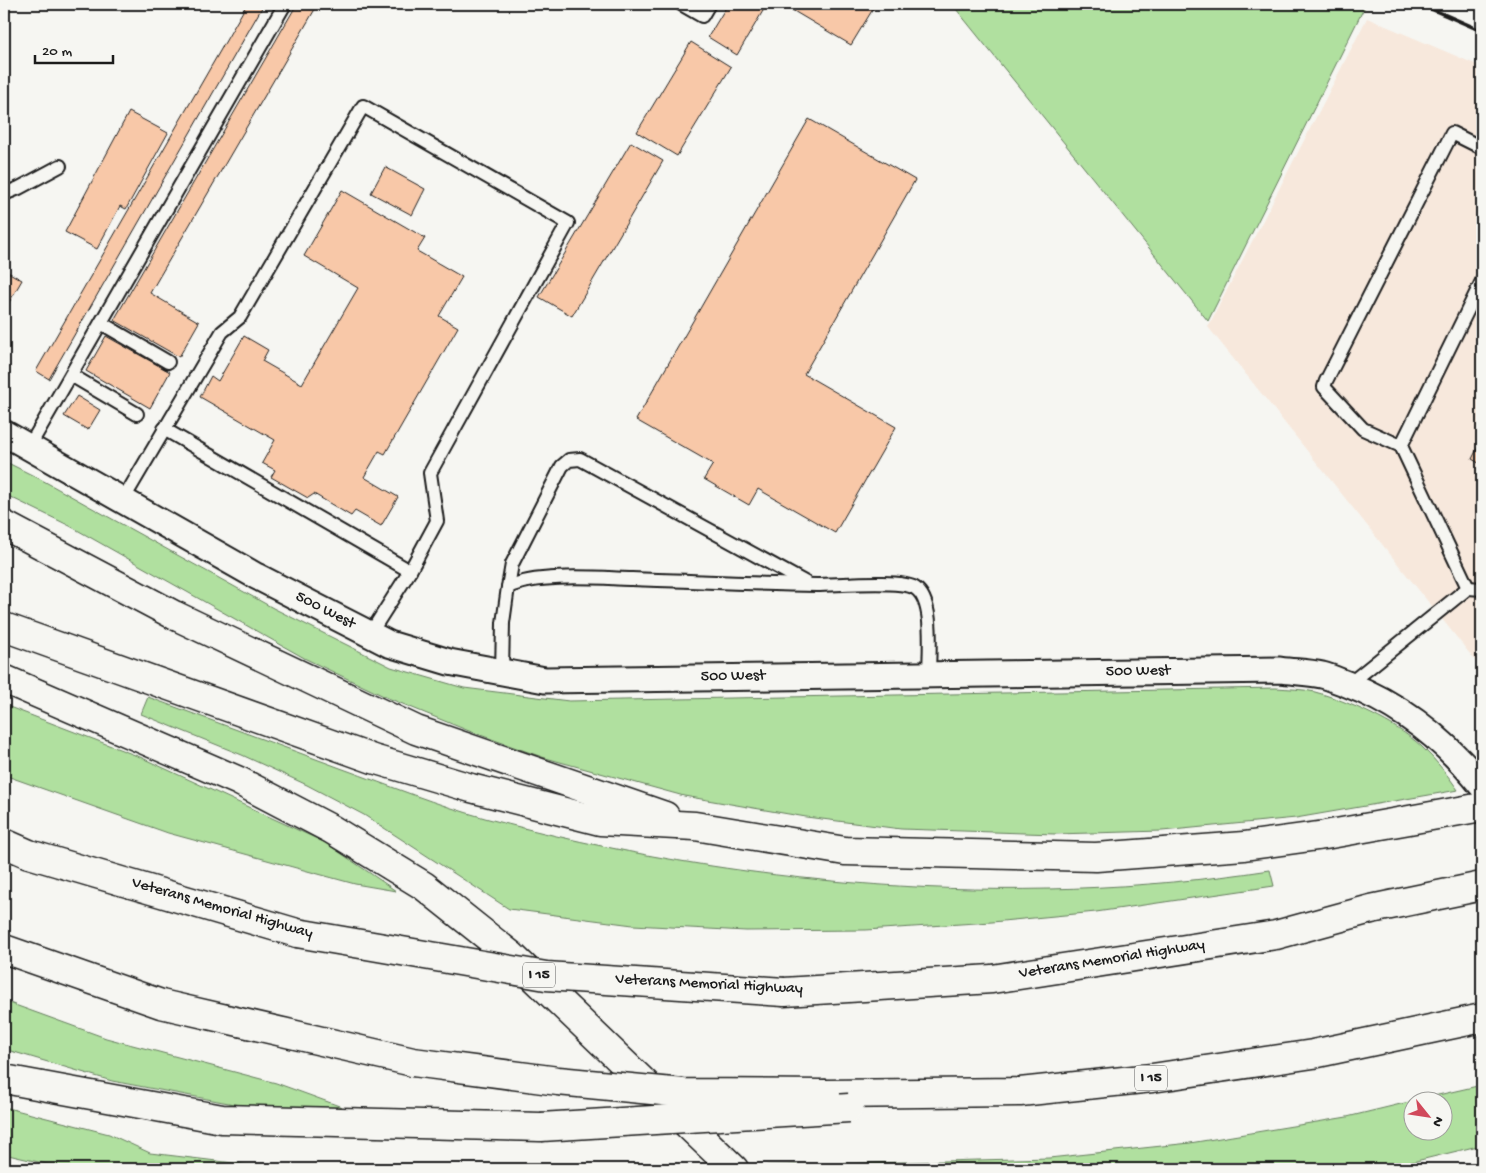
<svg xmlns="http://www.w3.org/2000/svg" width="1486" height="1173" font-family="'Gochi Hand',sans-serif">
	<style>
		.built { fill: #f7e8dc }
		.green { fill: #b0e09f; stroke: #667e5e }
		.building { fill: #f8c8a8; stroke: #1c1c1c }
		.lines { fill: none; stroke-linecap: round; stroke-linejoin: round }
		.lane-casing { stroke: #1c1c1c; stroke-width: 16 }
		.street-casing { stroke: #1c1c1c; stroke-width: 29 }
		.highway-casing { stroke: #1c1c1c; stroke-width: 31 }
		.lane { stroke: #f6f6f2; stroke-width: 12 }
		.street { stroke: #f6f6f2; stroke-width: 25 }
		.highway { stroke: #f6f6f2; stroke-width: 28 }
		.rail { stroke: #1c1c1c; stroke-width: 4 }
		.highway-bridge-casing { stroke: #1c1c1c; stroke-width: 31; stroke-linecap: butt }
		.highway-bridge { stroke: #f6f6f2; stroke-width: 28 }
		.labels { text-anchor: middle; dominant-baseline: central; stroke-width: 4; stroke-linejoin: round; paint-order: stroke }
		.shield { fill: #f6f6f2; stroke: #5d5d5c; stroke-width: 1 }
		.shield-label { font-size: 15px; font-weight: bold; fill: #1c1c1c }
		.street-label { font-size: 16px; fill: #1c1c1c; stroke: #f6f6f2 }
	</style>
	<rect width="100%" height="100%" fill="#f6f6f2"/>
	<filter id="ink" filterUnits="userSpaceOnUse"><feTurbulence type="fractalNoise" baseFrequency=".02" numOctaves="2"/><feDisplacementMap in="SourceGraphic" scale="10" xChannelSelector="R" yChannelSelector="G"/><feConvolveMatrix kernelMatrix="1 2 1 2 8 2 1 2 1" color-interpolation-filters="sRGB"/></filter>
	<g filter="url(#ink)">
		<path class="built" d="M1367,18L1482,67V669L1208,327Z"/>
		<g class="green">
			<path d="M952,4H1366L1208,321Z"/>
			<path d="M4,461L40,479L273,608L391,667L464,688L569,701L1276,688C1289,689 1303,689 1315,692C1348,701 1396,723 1421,746C1435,759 1447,774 1458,790L1296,818L1162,831L1055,834L901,829L806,817L684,796L542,757L469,731L388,698L306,659L70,526L4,494Z"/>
			<path d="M148,697C213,721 278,745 343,769C390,786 437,805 485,818C736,886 1012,910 1270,870L1274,886L1096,912L992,922L866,930L746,931L633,925L509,909L364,815L307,785L242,755L141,714Z"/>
			<path d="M4,705L140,757L326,843L396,891L355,884L168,833L4,775Z"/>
			<path d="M4,1001L106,1038L276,1083L342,1107L276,1112L112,1081L4,1049Z"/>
			<path d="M1482,1085V1145L1383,1169H770L767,1166L1049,1158L1190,1143L1347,1117L1413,1101L1414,1130H1444V1100H1416Z"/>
			<path d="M4,1107L109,1134L150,1153L250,1165L381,1169H68L4,1154Z"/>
		</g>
		<g class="building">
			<path d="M247,4H264L49,379L36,371Z"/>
			<path d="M297,4H318L150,293L199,322L179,357L114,320Z"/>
			<path d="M728,4H767L737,55L708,37Z"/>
			<path d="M796,4H876L851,45L792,10Z"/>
			<path d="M691,42L731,67L677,156L637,132Z"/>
			<path d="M129,112L168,133L126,209L120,206L97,249L65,232Z"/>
			<path d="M809,119L915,180L804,374L896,427L835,533L758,489L749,505L704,479L713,464L636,420Z"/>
			<path d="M631,142L663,161L572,316L539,297Z"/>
			<path d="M385,167L425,189L412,215L371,193Z"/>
			<path d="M342,190L425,238L417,251L462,277L439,316L458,327L385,454L379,451L364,477L398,497L381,526L355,511L351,516L314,494L308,498L271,477L275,470L262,463L275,440L200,397L211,376L218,381L244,336L268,350L262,361L302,384L358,288L304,256Z"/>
			<path d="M4,270L22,280L4,311Z"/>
			<path d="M106,336L170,372L150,408L86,371Z"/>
			<path d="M77,396L100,410L88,430L64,416Z"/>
			<path d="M1482,439V465L1472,459Z"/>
		</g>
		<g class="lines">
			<g class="lane-casing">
				<g id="lane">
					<path d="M681,4L702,16L709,4"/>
					<path d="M4,194L19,188L60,166"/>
					<path d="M101,323L168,362"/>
					<path d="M71,375L137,414"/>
					<path d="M164,429L410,571"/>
					<path d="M1401,446L1482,281"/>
					<path d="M29,447L285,4"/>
					<path d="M123,500L222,332L240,317L363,106L568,223L430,473L437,521L410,571L370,634"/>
					<path d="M508,587L512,564L562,466L569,460L580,459L808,584"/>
					<path d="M1468,588L1401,446L1363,429L1324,387L1326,381L1452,133L1482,148"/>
					<path d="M502,672L503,623L508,587C537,573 599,578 632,579C694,581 755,584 817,585C837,585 901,579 915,588C935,601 929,652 929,675"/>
					<path d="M1348,685L1468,588L1482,589"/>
				</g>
			</g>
			<g class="street-casing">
				<path id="street" d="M4,433L256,576L389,644L449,662L545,680L1280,670C1294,672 1308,672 1322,675C1330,677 1339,681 1347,684C1401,705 1446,741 1482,786"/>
			</g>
			<g class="highway-casing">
				<g id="highway">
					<path d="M4,525L174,615L416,730L665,816"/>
					<path d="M4,627L373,759L471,788L600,821L695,826L845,851L1096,857L1244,846L1325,835L1482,807"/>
					<path d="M4,679L239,781L331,829L424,886L512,956L734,1169"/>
					<path d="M4,843L29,854L297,933"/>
					<path d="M4,949L161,1004L413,1062"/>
					<path d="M784,992L992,979L1276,935L1371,909L1482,886"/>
					<path d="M4,1079L222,1119L541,1127"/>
					<path d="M826,1094L1020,1092L1152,1078L1313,1054L1482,1018"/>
				</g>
			</g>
			<use href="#lane" class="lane"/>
			<use href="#street" class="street"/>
			<use href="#highway" class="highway"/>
			<path class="rail" d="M1420,4L1482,31"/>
			<g class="highway-bridge-casing">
				<g id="highway-bridge">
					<path d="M297,933L546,976L784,992"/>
					<path d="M413,1062L558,1081L683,1093L826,1094"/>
					<path d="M541,1127L849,1108"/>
				</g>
			</g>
			<use href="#highway-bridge" class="highway-bridge"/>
		</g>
	</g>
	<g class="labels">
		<g class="shield">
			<rect x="523" y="962.5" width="32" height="25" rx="4"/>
			<rect x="1135" y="1065.5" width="32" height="25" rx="4"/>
		</g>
		<g class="shield-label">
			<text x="539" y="975">I 15</text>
			<text x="1151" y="1078">I 15</text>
		</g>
		<g class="street-label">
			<text transform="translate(325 611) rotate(27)">500 West</text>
			<text transform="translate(1138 672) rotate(-1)">500 West</text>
			<text transform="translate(733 677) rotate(-1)">500 West</text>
			<text transform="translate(222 909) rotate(16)">Veterans Memorial Highway</text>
			<text transform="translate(1112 960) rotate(-9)">Veterans Memorial Highway</text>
			<text transform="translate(709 985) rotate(3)">Veterans Memorial Highway</text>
		</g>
	</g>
	<rect width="1486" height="1173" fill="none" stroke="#f6f6f2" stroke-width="20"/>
	<rect x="10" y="10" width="1466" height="1153" fill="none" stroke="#1c1c1c" stroke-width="2" filter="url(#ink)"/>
	<g transform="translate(1428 1116) rotate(120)"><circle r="24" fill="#f6f6f2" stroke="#9f9f9c"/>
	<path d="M0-4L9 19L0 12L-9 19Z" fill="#d1495b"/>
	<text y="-8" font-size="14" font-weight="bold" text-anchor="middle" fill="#1c1c1c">N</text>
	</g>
	<path d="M35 55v8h78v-8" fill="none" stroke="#1c1c1c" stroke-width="2.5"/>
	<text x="42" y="55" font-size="15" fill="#1c1c1c" stroke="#f6f6f2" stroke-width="4" paint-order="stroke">20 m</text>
</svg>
